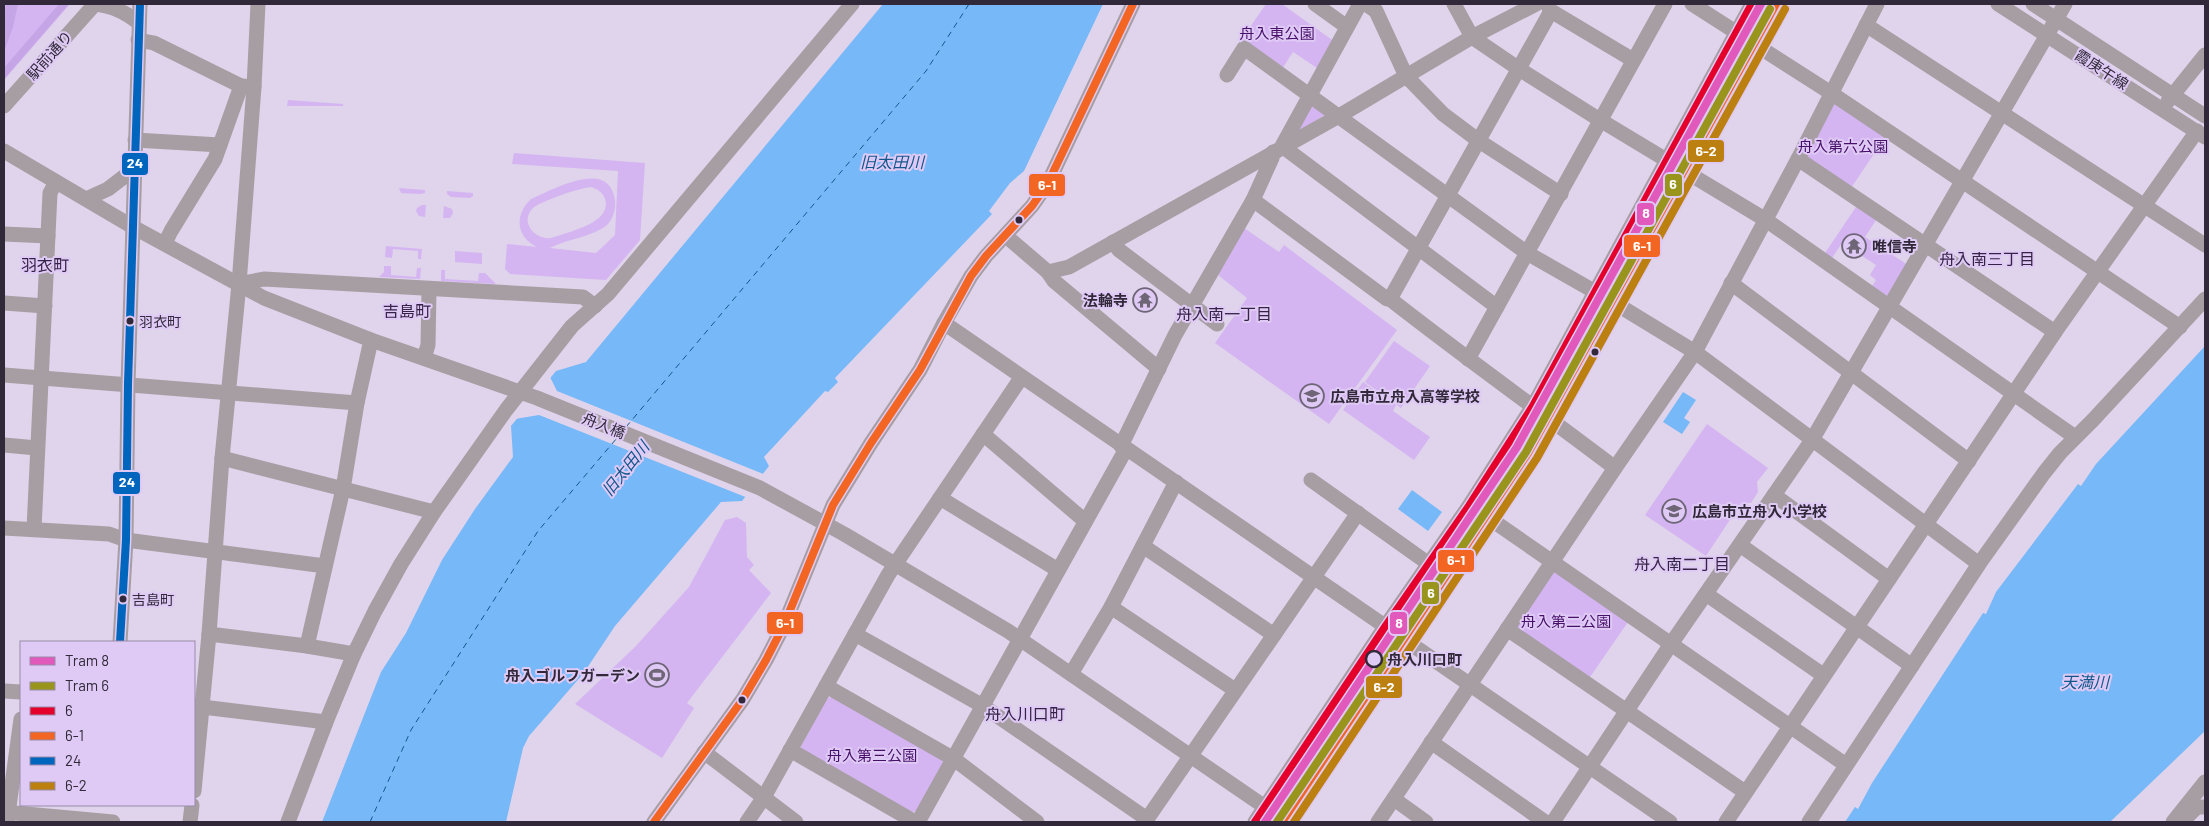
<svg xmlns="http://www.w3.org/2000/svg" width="2209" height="826" font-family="Barlow,'Noto Sans JP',sans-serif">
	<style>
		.green { fill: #d4b5f1; fill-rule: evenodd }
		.forest { fill: #c6a5e6 }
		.water { fill: #77b8f8 }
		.pier { fill: #dfd4eb }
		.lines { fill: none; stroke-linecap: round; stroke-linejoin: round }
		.ferry { stroke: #12578c; stroke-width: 1; stroke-dasharray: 6 5; stroke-linecap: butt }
		.minor { stroke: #a79ea4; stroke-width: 15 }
		.bus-1-casing { stroke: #dfcaf5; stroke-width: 11 }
		.bus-2-casing { stroke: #dfcaf5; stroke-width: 11 }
		.bus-3-casing { stroke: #dfcaf5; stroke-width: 11 }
		.bus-4-casing { stroke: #dfcaf5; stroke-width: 11 }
		.bus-1 { stroke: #e4002b; stroke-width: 8 }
		.bus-2 { stroke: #f26522; stroke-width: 8 }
		.bus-3 { stroke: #0065bd; stroke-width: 8 }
		.bus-4 { stroke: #bc8011; stroke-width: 8 }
		.tram-1-casing { stroke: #dfcaf5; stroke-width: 11 }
		.tram-2-casing { stroke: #dfcaf5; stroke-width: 11 }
		.tram-1 { stroke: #e059bb; stroke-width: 8 }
		.tram-2 { stroke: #98941c; stroke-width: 8 }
		.bus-dot { fill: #312939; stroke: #dfcaf5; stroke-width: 2 }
		.stop-dot { fill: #dfcaf5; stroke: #312939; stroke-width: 2.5 }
		.labels { text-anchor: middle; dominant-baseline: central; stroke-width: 4; stroke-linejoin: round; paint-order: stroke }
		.bus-label { font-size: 14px; fill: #312939; stroke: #dfcaf5; text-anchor: start }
		.park-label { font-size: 15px; fill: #47116a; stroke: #dfcaf5 }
		.street-label { font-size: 15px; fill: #312939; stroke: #dfcaf5 }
		.poi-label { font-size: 15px; font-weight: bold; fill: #312939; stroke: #dfcaf5; text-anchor: start }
		.stop-label { font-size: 15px; font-weight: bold; fill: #312939; stroke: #dfcaf5; text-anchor: start }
		.water-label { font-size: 16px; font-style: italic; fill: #12578c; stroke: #dfcaf5 }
		.neighbourhood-label { font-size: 16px; fill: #352345; stroke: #dfcaf5 }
		.line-badge { stroke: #dfcaf5; stroke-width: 2 }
		.badge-label { font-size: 14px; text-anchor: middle; font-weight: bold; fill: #fff }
	</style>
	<rect width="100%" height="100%" fill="#dfd4eb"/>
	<g class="green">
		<path d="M4,4H70L4,80Z"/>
		<path d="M1266,4H1282L1335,42L1320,70L1293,52L1282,69L1241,40Z"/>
		<path d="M288,100L343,104V106H287Z"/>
		<path d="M1835,102L1886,136L1849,191L1805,161Z"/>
		<path d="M1311,104L1328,113L1296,133Z"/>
		<path d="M514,153L645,163L640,240L606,280L510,274L505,269L507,244L537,247C516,237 514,215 531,199C552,190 609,157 615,200C616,209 613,219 607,225C592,237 567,239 550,248L596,253L615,235L618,171L512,164ZM591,187C597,189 603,192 605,199C613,223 567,232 551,238C535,240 519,222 533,208C539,202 582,187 591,187Z"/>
		<path d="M399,188L425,190V193L420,194L401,193Z"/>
		<path d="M447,191L473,193V196L470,198L451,197L447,194Z"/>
		<path d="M1858,204L1878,217L1865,237L1908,265L1890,297L1870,289L1876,280L1870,275L1876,265L1842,243L1830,261L1823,256Z"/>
		<path d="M422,205H426L425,217L419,216L416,211L417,208Z"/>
		<path d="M444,206L452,209L453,213L450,218H443Z"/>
		<path d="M1244,228L1279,252L1284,245L1397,330L1329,424L1215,343L1247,298L1218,275Z"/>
		<path d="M386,246L422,249L421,259H418V251L393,249L392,258L385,257Z"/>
		<path d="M455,251L482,253V264L455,262Z"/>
		<path d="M384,266H391V275L416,277L417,268H421L420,279L379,277L384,272Z"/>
		<path d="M441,270H445V279L478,281L479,273H485L496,284L441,281Z"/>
		<path d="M1394,341L1430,366L1401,408L1365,382Z"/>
		<path d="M1363,382L1396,405L1393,411L1430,437L1414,460L1343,410Z"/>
		<path d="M1707,424L1768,468L1757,482L1758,492L1751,503H1741L1706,556L1645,515Z"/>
		<path d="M737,517L746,523L747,557L754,565L749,570L771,593L687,703L694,708L662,758L575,704L636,646L689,587L725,520Z"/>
		<path d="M1557,570L1630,619L1588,680L1516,631L1515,624L1551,571Z"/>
		<path d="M833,697L941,757L943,763L917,811L912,812L803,752L801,746L827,698Z"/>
	</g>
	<g class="forest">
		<path d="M6,4H18L13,27L4,52V16Z"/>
		<path d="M59,4H69L4,79V68Z"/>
	</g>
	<g class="water">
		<path d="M883,4H1103L1024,171L1010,183L989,211L992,214L835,378L838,382L828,392L825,391L764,457L769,466L742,501L721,502L615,626L583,674L529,736L523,748L506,822H322L381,672L406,633L442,560L475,509L513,457L511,426L556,371L586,362Z"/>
		<path d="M2205,346V731L2110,822H1845L1855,807L1858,809L1872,783L1983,613L1986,614L1996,592L2078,484L2081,486L2096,464Z"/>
		<path d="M1683,392L1696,400L1684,418L1690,422L1682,434L1663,422Z"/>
		<path d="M1412,490L1442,512L1428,531L1398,509Z"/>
	</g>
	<path class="pier" d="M549,375L557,391L766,475L748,498L539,415L515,419Z"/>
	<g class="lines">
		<g class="ferry">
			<path d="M626,427L926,71L969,4"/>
			<path d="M370,822L411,730L538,531L617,438"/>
		</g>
		<g class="minor">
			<path d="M94,4C113,6 125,12 139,23"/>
			<path d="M1315,4L1347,27"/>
			<path d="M1360,4L1282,146L1497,307"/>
			<path d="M1366,4L1376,11L1406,76L1443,114L1479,141L1561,194"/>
			<path d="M1454,4L1472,37L1519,69L1600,120L1766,220L2075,437"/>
			<path d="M1547,4L1551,11L1633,60"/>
			<path d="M1692,4L1831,93L2180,327"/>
			<path d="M1998,4L2205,137"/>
			<path d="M2033,4L2205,116"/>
			<path d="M1866,25L2205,245"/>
			<path d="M138,40L154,43L241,86"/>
			<path d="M1227,75L1244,48L1527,253L1613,302L1695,352L1979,564"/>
			<path d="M2168,101L2205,55"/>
			<path d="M4,106L95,4"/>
			<path d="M135,140L220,145"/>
			<path d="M4,151L133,227L264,298L371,340L537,398L760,488L844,534L1008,631L1287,822"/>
			<path d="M1798,159L2055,332"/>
			<path d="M86,199L108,189L134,169"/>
			<path d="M1253,200L1387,299H1390C1464,357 1540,411 1615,468"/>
			<path d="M4,234L48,236"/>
			<path d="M1006,236L1048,272L1069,267L1339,116L1472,37L1536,4"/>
			<path d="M1113,242L1119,250L1217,324"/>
			<path d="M165,243L171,231L215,159L241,86L254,87"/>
			<path d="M1048,272L1054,281L1159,369"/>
			<path d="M1731,283L1969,461"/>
			<path d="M239,284L264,279L583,297L595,306"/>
			<path d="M1390,299L1551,11"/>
			<path d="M4,303L45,306"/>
			<path d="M944,323L1670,822"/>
			<path d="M424,358L428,345L429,290"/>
			<path d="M1468,359L1665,4"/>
			<path d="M4,375L357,403"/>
			<path d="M983,434L1085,521"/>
			<path d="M4,445L37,448"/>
			<path d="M1121,446L1175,335L1253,200L1272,158L1273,152"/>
			<path d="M222,458L434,512"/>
			<path d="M1311,480L1429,564"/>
			<path d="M1774,495L1889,579"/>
			<path d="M940,498L1058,570"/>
			<path d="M1486,516L1846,765"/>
			<path d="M4,528L109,534L126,540L325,566"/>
			<path d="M34,529L50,193L56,182"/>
			<path d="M1740,545L1912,666"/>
			<path d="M1143,546L1274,635"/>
			<path d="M1706,594L1823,675"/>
			<path d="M1111,607L1235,690"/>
			<path d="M1507,629L1745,792"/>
			<path d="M209,634L307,646L354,654"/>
			<path d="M855,634L983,706L1147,819"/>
			<path d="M120,642L126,540L128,384L140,4"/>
			<path d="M307,646L343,489L357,403L371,340"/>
			<path d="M1071,674L1111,607L1176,482"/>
			<path d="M826,686L954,759L1037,822"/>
			<path d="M4,691L21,692"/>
			<path d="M194,706L326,722"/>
			<path d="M1431,742L1545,822"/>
			<path d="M790,750L915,822"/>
			<path d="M704,752L796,822"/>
			<path d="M194,791L209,634L222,458L239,284L254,87L258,4"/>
			<path d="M1394,799L1426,822"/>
			<path d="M4,812L113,822"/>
			<path d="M2185,819L2197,807H2205"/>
			<path d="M7,821L21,719"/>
			<path d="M190,822L192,805"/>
			<path d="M288,822L326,722L354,654L375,611L401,564L434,512L506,410L572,326L608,294L852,4"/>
			<path d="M654,822L743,699L766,660L784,625L833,505L871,443L920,370L944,323L971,276L986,256L1032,206L1048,183L1133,4"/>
			<path d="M747,822L764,797L888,575L1021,378"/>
			<path d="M918,822L1126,449"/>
			<path d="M1145,822L1358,513"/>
			<path d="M1255,822L1385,627L1469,506L1533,406L1752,4"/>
			<path d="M1282,822L1528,453L1613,302L1776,4"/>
			<path d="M1378,822L1615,468L1695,352L1798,159L1877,4"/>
			<path d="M1553,822L1671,644L1812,440L2065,4"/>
			<path d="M1726,822L2055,332L2197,131"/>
			<path d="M1809,822L1979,564L2044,473L2060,453L2093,420L2205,299"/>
			<path d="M2173,822L2205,782"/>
		</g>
		<g class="bus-1-casing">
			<path id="bus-1" d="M1255,822L1385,627L1469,506L1533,406L1752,4"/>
		</g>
		<g class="bus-2-casing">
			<g id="bus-2">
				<path d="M654,822L743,699L766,660L784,625L833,505L871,443L920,370L971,276L986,256L1032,206L1048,183L1133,4"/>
				<path d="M1282,822L1528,453L1776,4"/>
			</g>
		</g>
		<g class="bus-3-casing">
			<path id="bus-3" d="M120,642L126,540L128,384L140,4"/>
		</g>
		<g class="bus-4-casing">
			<path id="bus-4" d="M1294,822L1537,458L1785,9"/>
		</g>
		<use href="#bus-1" class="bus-1"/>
		<use href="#bus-2" class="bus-2"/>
		<use href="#bus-3" class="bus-3"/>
		<use href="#bus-4" class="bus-4"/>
		<g class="tram-1-casing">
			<path id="tram-1" d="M1265,822L1517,447L1761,4"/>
		</g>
		<g class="tram-2-casing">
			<path id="tram-2" d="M1277,822L1526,452L1770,9"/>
		</g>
		<use href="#tram-1" class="tram-1"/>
		<use href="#tram-2" class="tram-2"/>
	</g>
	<defs>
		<g id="temple-ring" transform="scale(1.25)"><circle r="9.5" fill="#dfcaf5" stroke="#6e6577" stroke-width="1.5"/><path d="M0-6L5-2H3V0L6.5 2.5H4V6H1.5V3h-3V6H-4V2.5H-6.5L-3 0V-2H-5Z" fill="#6e6577"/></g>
		<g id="school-ring" transform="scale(1.25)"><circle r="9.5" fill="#dfcaf5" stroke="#6e6577" stroke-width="1.5"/><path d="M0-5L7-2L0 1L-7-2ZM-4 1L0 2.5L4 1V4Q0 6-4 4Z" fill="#6e6577"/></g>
		<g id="stadium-ring" transform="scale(1.25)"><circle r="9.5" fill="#dfcaf5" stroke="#6e6577" stroke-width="1.5"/><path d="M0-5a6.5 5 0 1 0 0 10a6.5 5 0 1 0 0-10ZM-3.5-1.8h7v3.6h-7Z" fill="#6e6577"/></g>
	</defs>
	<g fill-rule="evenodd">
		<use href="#temple-ring" x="1854" y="246"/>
		<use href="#temple-ring" x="1145" y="300"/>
		<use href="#school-ring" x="1312" y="396"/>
		<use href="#school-ring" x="1674" y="511"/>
		<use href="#stadium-ring" x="657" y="675"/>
	</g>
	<g class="bus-dot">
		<circle cx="1019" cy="220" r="4.5"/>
		<circle cx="130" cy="321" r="4.5"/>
		<circle cx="1595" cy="352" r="4.5"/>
		<circle cx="123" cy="599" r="4.5"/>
		<circle cx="742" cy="700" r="4.5"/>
	</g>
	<circle class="stop-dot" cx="1374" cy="659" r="8"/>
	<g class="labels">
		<g class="bus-label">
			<text x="139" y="321">羽衣町</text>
			<text x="132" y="599">吉島町</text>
		</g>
		<g class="park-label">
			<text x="1277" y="33">舟入東公園</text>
			<text x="1843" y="146">舟入第六公園</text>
			<text x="1566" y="621">舟入第二公園</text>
			<text x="872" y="755">舟入第三公園</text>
		</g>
		<g class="street-label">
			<text transform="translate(49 55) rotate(-48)">駅前通り</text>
			<text transform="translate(2102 69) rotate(33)">霞庚午線</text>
			<text transform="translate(604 425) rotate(22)">舟入橋</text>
		</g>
		<g class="poi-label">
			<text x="1872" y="246">唯信寺</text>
			<text x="1128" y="300" text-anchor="end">法輪寺</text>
			<text x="1330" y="396">広島市立舟入高等学校</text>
			<text x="1692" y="511">広島市立舟入小学校</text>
			<text x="640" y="675" text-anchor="end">舟入ゴルフガーデン</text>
		</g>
		<g class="stop-label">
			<text x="1387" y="659">舟入川口町</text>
		</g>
		<g class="water-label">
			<text x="892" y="161">旧太田川</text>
			<text transform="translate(625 468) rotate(-51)">旧太田川</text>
			<text x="2085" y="681">天満川</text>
		</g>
		<g class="neighbourhood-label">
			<text x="1987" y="258">舟入南三丁目</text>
			<text x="45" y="264">羽衣町</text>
			<text x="407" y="310">吉島町</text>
			<text x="1224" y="313">舟入南一丁目</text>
			<text x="1682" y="563">舟入南二丁目</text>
			<text x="1025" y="713">舟入川口町</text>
		</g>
	</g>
	<g class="line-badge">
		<rect x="1687" y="139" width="38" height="24" rx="5" fill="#bc8011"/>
		<rect x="121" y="152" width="28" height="24" rx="5" fill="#0065bd"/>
		<rect x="1664" y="173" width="19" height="24" rx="5" fill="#98941c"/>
		<rect x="1028" y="173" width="38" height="24" rx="5" fill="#f26522"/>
		<rect x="1636" y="202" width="19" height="24" rx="5" fill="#e059bb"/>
		<rect x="1623" y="234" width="38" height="24" rx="5" fill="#f26522"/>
		<rect x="112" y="471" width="29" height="24" rx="5" fill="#0065bd"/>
		<rect x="1437" y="549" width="38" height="24" rx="5" fill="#f26522"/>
		<rect x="1421" y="581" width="19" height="24" rx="5" fill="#98941c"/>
		<rect x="1389" y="611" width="19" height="24" rx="5" fill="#e059bb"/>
		<rect x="766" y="611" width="38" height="24" rx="5" fill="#f26522"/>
		<rect x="1365" y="675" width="38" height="24" rx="5" fill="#bc8011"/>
	</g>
	<g class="badge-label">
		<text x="1706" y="156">6-2</text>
		<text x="135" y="168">24</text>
		<text x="1673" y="189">6</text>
		<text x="1047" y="190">6-1</text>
		<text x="1646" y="218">8</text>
		<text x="1642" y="251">6-1</text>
		<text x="127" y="487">24</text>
		<text x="1456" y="565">6-1</text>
		<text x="1431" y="598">6</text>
		<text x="1399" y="628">8</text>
		<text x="785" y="628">6-1</text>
		<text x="1384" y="692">6-2</text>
	</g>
	<rect width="2209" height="826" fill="none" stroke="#312939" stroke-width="10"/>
	<rect x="20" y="641" width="175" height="165" fill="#dfcaf5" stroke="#998aaa"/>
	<rect x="30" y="657" width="25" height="8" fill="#e059bb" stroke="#998aaa"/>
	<text x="65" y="666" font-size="15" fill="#312939">Tram 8</text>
	<rect x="30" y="682" width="25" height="8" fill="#98941c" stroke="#998aaa"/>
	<text x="65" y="691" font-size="15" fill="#312939">Tram 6</text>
	<rect x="30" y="707" width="25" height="8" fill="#e4002b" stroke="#998aaa"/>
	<text x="65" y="716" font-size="15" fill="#312939">6</text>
	<rect x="30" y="732" width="25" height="8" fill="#f26522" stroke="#998aaa"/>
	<text x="65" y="741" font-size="15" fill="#312939">6-1</text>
	<rect x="30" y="757" width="25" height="8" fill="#0065bd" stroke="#998aaa"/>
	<text x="65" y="766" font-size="15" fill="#312939">24</text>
	<rect x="30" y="782" width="25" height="8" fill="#bc8011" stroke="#998aaa"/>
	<text x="65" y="791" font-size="15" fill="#312939">6-2</text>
</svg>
